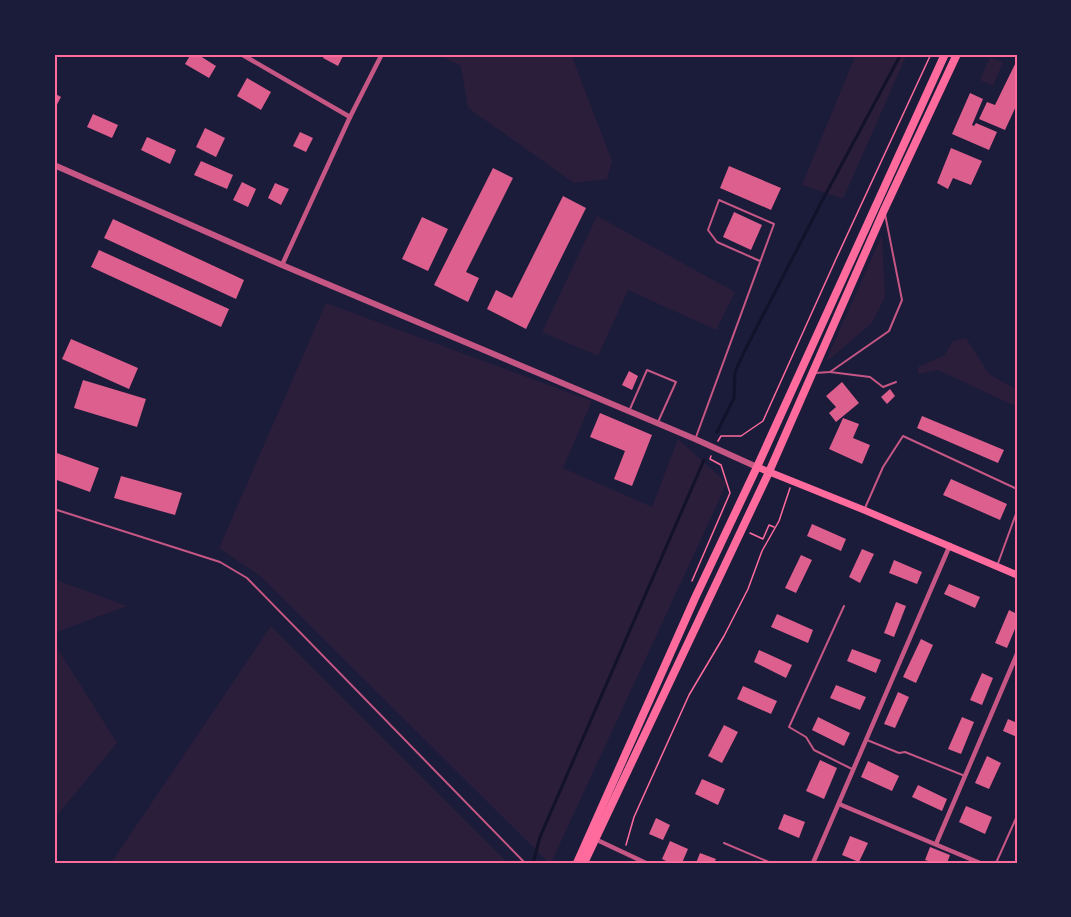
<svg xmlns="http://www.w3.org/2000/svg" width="1071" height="917" font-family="'Exo 2',sans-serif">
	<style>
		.green { fill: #2a1e3b }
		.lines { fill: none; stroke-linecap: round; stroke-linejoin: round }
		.stream { stroke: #12122b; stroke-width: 3 }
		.building { fill: #dd5f8e }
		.path { stroke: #ff6b9d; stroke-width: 1.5 }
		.service { stroke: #c65784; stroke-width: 2 }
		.minor { stroke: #c65784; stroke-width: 4.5 }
		.tertiary { stroke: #c65784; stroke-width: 6 }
		.secondary { stroke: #ff6b9d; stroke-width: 7 }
		.trunk { stroke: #ff6b9d; stroke-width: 8 }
		.neatline { fill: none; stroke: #ff6b9d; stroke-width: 2 }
	</style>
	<rect width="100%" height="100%" fill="#1b1b3a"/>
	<g class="green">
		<path d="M441,54H571L612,161L607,179L574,183L468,108L461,66L441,56Z"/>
		<path d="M856,54H907L843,199L802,185Z"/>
		<path d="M990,57L1003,62L993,86L980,80Z"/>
		<path d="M597,216L735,292L716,330L628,290L598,356L542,332Z"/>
		<path d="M882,235L885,297L872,323L825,363Z"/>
		<path d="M326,303L592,401L563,468L652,507L678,439L727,483L551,863H549L260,576L219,548Z"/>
		<path d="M966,338L989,374L1017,390V407L938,370L918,374V367L945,355L953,341Z"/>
		<path d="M54,579L127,606L54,633Z"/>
		<path d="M271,626L508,863H111Z"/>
		<path d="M54,643L117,743L54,819Z"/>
	</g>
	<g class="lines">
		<g class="stream">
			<path d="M717,432L734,398L735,372L744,352L822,201L901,54"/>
			<path d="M533,863L540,837L704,460"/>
		</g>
	</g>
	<g class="building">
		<path d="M191,54H197L216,66L209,78L185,64Z"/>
		<path d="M325,54H344L338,66L323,58Z"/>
		<path d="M1017,60V104L1005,130L979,119L987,102L995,105Z"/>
		<path d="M247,78L271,92L261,110L237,96Z"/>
		<path d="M54,93L61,97L54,110Z"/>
		<path d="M970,93L983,99L972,125L974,126L976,123L997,132L989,150L952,134Z"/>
		<path d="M93,114L118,125L112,138L87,127Z"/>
		<path d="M205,128L225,138L216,157L196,147Z"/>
		<path d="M300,132L313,138L306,152L293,146Z"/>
		<path d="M147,137L176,150L170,164L141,150Z"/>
		<path d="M951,148L982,161L971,185L953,178L948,189L937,183Z"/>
		<path d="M201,161L233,175L227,189L194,175Z"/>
		<path d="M729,166L781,188L771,210L720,188Z"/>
		<path d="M493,168L513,178L466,272L479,278L468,302L434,285Z"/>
		<path d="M242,182L256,189L248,207L233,200Z"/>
		<path d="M275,183L289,189L281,205L268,198Z"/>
		<path d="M563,196L586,208L526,329L487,309L496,290L512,298Z"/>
		<path d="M734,212L762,225L751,250L723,237Z"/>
		<path d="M422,217L448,229L428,271L402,259Z"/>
		<path d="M113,219L244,280L236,299L104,238Z"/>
		<path d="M99,250L229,309L221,327L91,267Z"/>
		<path d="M71,339L138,368L129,389L62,359Z"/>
		<path d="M629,371L638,376L632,390L622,385Z"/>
		<path d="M83,380L146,399L137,427L74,408Z"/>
		<path d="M842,382L859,403L836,422L829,413L836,407L826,396Z"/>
		<path d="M890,389L895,396L887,404L881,397Z"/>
		<path d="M600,413L652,435L632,486L614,479L625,451L590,437Z"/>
		<path d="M922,416L1004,450L998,463L917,428Z"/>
		<path d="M843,418L859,424L853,438L870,445L862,464L829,449Z"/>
		<path d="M54,452L99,468L90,492L54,479Z"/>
		<path d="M121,476L182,493L175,515L114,498Z"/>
		<path d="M951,479L1007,504L1000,520L943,495Z"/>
		<path d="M812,524L846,539L841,551L807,536Z"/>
		<path d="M862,549L874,554L860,583L849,577Z"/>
		<path d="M801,555L812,560L796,593L785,588Z"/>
		<path d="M894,560L922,572L917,584L889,573Z"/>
		<path d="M949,584L980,597L975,608L944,594Z"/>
		<path d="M896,602L906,606L894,637L884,633Z"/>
		<path d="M1009,610L1017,614V624L1007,648L995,643Z"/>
		<path d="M777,614L813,630L808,643L771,627Z"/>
		<path d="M921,639L933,645L916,683L903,677Z"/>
		<path d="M852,649L881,660L876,673L847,661Z"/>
		<path d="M759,650L792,665L786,678L754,662Z"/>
		<path d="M982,673L993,678L982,705L970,700Z"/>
		<path d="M836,685L866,697L860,710L830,698Z"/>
		<path d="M743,686L777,701L771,714L737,699Z"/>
		<path d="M898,692L909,697L895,728L884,724Z"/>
		<path d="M818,717L850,733L844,746L812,730Z"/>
		<path d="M962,717L974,722L961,754L948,749Z"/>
		<path d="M1008,719L1017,723V737L1003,731Z"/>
		<path d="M724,725L738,732L722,763L708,756Z"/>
		<path d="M987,756L1001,763L989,789L975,783Z"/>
		<path d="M820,760L837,768L824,799L806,791Z"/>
		<path d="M868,761L899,776L892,791L861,777Z"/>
		<path d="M702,779L725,789L718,805L695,794Z"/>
		<path d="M918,785L947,799L942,811L912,797Z"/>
		<path d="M966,806L992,817L985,834L959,822Z"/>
		<path d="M784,814L805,822L799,838L778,829Z"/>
		<path d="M656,818L670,825L663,840L649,834Z"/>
		<path d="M850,836L868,843L859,862L842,855Z"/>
		<path d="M670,841L688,849L682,863H670L662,859Z"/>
		<path d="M930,847L950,855L947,863H934L925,860Z"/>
		<path d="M700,853L716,859L714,863H696Z"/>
	</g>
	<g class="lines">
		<g class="path">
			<path d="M718,441L721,436H741L763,421L836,259L931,54"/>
			<path d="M750,533L763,539L769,525L774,527"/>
			<path d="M692,581L730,493L721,465L710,459L711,456"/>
			<path d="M626,845L634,817L689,695L724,636L748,589L762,551L779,521L790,488"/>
		</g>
		<g class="service">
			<path d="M830,372L870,377L883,387L896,382"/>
			<path d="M815,373L830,372L889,331L902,300L885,214"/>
			<path d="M630,409L647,370L676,382L658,422"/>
			<path d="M696,437L774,224L719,200L708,230L717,242L760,261"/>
			<path d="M865,508L883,467L903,436L1017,489"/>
			<path d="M54,509L220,562L247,578L525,863"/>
			<path d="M997,566L1017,511"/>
			<path d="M844,606L789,727L806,737L814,750L852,769"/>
			<path d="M867,740L899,753L905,752L965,776"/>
			<path d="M724,843L771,863"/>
			<path d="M996,863L1017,816"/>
		</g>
		<g class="minor">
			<path d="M241,54L350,117"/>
			<path d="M282,265L350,117L382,54"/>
			<path d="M839,804L980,863"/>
			<path d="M595,839L646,863"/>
			<path d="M936,844L1017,654"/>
			<path d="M813,863L950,545"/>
		</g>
		<path class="tertiary" d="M54,165L282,265L695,439L757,467"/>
		<path class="secondary" d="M757,467L864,510L1017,575"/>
		<g class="trunk">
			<path d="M577,863L695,598L757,467L945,54"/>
			<path d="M584,863L769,472L884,210L957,54"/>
		</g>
	</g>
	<rect width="1071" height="917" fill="none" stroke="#1b1b3a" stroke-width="111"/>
	<rect x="56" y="56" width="960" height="806" class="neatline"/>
</svg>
